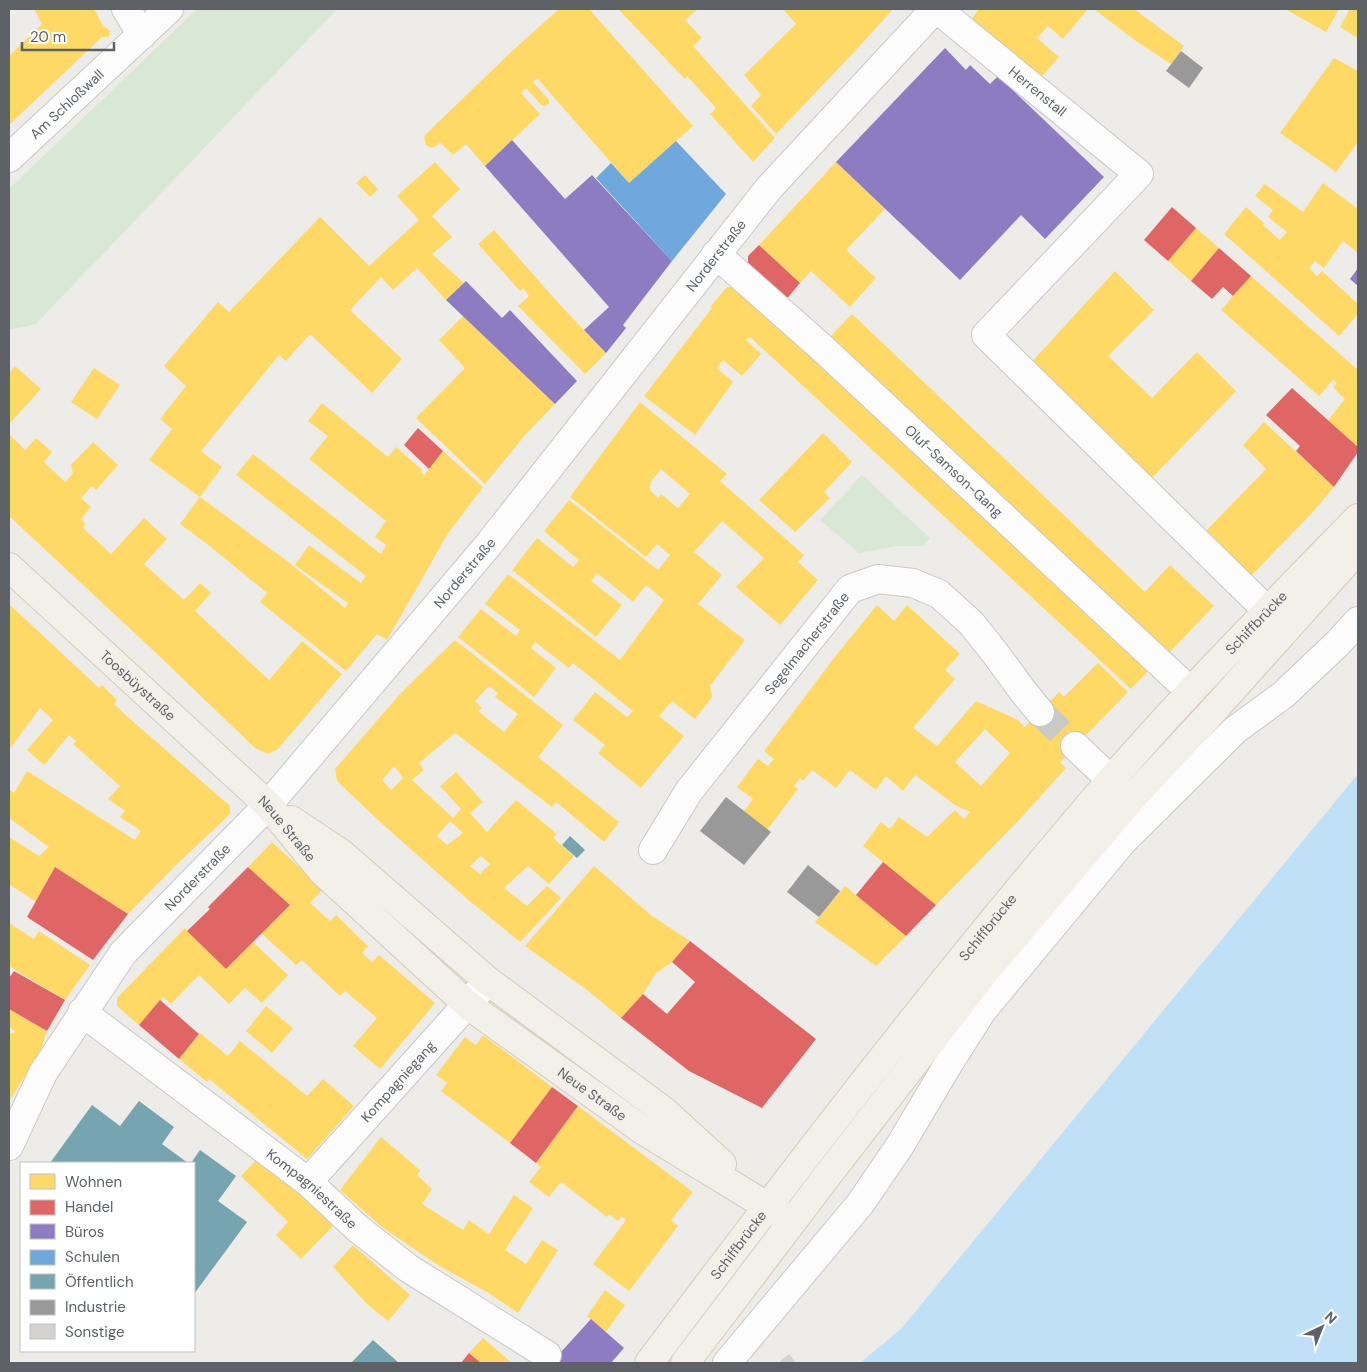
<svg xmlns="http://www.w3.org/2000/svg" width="1367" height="1372" font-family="'DM Sans',sans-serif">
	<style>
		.green { fill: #d8e8d5 }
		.water { fill: #bfe0f6 }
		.homes { fill: #ffd966; fill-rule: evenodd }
		.shops { fill: #e06666 }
		.offices { fill: #8e7cc3 }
		.schools { fill: #6fa8dc }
		.public { fill: #76a5af }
		.industry { fill: #999 }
		.building { fill: #d4d3d2 }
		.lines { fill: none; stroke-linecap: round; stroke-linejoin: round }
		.minor-tunnel { stroke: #c9cac8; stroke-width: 28; stroke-dasharray: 28 14; stroke-linecap: butt }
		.minor-casing { stroke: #c8c8c8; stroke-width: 30 }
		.major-casing { stroke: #d4cbb8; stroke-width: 30 }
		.minor { stroke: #fcfcfc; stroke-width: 28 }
		.major { stroke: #f2f0e9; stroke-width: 28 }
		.labels { text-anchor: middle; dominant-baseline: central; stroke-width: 5; stroke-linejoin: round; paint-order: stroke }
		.street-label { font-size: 14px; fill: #5e6266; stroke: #fff }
	</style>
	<rect width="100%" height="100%" fill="#edece9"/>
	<g class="green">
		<path d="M197,9H337L36,324L9,330V189Z"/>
		<path d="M862,475L930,538L923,546H896L859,553L820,520Z"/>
	</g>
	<path class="water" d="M1358,774V1363H860L901,1329Z"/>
	<g class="homes">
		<path d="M34,9H94L103,26L110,31L109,37H102L9,125V56L42,24Z"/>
		<path d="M559,9H589L693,126L629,183L537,78L533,82L549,100V104L544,106L541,105L526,88L521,93L540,114L485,166L466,144L453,155L440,142L436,146L431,148L426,145L424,138L426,134L511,52Z"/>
		<path d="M618,9H698L685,20L702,38L693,46L775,138L753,162L710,114L716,108L687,76L685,79Z"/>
		<path d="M783,9H893L857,49L776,134L751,106L761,95L744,75L796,24Z"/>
		<path d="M979,9H1088L1063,39L1048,26L1037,38L1059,57L1038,81L969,22Z"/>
		<path d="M1094,9H1134L1184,46L1171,64L1136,41Z"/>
		<path d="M1285,9H1339L1326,32Z"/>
		<path d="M1350,9H1358V38L1340,27Z"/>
		<path d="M1334,58L1358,71V142L1336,172L1280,133Z"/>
		<path d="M435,162L460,189L432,216L452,237L432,254L464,283L446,300L417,268L393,290L381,277L350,310L402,359L372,393L310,334L286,361L279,355L201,451L222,467L200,497L149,460L172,429L160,419L186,386L164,366L218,302L229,312L320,217L369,266L419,220L397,196Z"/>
		<path d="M836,162L885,209L846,250L876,278L850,307L811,271L800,283L759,245Z"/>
		<path d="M365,175L378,189L370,197L356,183Z"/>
		<path d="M1323,183L1358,209V253L1343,241L1324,268L1315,261L1309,268L1317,276L1322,271L1358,304V314L1339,336L1224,234L1246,207L1264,223L1263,225L1280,240L1287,232L1268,217L1273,210L1255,196L1265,184L1303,212Z"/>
		<path d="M1196,228L1219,248L1191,281L1168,261Z"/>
		<path d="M494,230L562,307L606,353L585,374L518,306L529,296L523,288L520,291L478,244Z"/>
		<path d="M1115,271L1154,310L1108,356L1152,398L1197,352L1236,391L1148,482L1029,365Z"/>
		<path d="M1251,276L1358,370V447L1328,420L1345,399L1333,387L1337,383L1333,380L1319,396L1221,310Z"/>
		<path d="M727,287H741L1152,667L1131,689L750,337L746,340L761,354L742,376L723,360L717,368L733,382L695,435L644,396L712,308L710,307Z"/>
		<path d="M852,314L1145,592L1170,565L1214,606L1166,656L830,337Z"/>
		<path d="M463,316L555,404L526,434L485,484L416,418L465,368L439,340Z"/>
		<path d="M15,366L41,389L9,424V373Z"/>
		<path d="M94,368L120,385L97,419L71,402Z"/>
		<path d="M640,402L727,474L720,481L804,555L798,562L818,580L780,625L736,587L764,558L722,521L694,552L722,575L698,604L745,640L710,686L712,697L695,719L672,701L659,716L684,736L641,788L598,753L605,745L573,720L595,692L627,717L633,711L573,663L569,668L535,642L531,648L556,668L534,697L458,637L481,609L516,636L520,630L485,604L508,574L620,660L664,600L646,585L633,602L597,573L591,581L622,605L596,637L512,570L537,538L573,567L579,560L544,531L569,500L658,570L670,555L657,544L646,557L570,497ZM661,469L690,494L678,508L661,494L658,498L650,490V483Z"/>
		<path d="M322,403L388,457L396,447L422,470L421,472L424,475L443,451L483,487L447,535L387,640L377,634L346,671L260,602L267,593L211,547L180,524L200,497L291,564L345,608L348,603L295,565L309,545L361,583L366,576L236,475L253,454L381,554L386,545L375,537L386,521L309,459L328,436L308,421Z"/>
		<path d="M1264,422L1334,487L1312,513L1248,579L1202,535L1266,469L1243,445Z"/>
		<path d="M823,433L852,462L824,492L830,498L795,532L759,500Z"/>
		<path d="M9,434L25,450L36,438L52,452L44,462L65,482L73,473L71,465L93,442L118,465L96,490L92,486L81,498L91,507L81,519L86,524L82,527L111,554L144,518L167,539L144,564L184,600L200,583L211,593L195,611L269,680L302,641L342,674L278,749L268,754L255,748L156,653L9,516Z"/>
		<path d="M9,604L99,688L102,685L117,700L114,704L130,719L230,806V814L175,866L128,914L55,867L36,902L9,884V837L39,856L49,847L9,818V789L14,793L27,771L135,840L141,831L120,817L125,811L108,799L120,786L73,744L76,741L69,735L44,765L27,750L53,720L40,708L9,750Z"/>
		<path d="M877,605L894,621L907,605L960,654L945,670L955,679L913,728L937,746L976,701L1018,720L1025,727L1059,692L1064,697L1098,663L1128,692L1060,762L1066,768L1019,820L936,905L863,846L881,822L890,829L899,817L927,837L955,810L964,819L970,812L955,805L915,775L903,791L886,776L876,790L850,770L836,788L812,770L803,781L800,778L794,786L798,789L767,830L744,811L753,799L737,787L758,759L768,766L774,759L764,751L837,654ZM985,729L1010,753L981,786L955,762Z"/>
		<path d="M455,640L563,725L538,757L619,822L604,842L556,802L552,807L455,733L419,763L424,770L412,780L453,818L461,809L440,786L456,772L483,802L470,813L487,832L516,800L557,834L553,838L574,856L549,884L528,866L504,888L527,906L547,886L561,898L520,942L466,898L379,821L337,781L335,769L400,694ZM489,686L498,693L495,697L518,714L504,732L478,711L482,708L475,701ZM394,766L403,778L391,790L382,780ZM450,821L463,833L447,845L437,836ZM481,856L490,864L480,874L470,866Z"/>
		<path d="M272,842L323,889L310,903L330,921L336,915L368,946L362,953L372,962L379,955L435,1003L380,1069L353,1046L377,1018L345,991L340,996L302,960L296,965L261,933L290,905L248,867Z"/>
		<path d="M594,866L652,916L690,941L672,962L656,973L643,994L621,1018L587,990L525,946Z"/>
		<path d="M845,886L906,936L876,966L815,922Z"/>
		<path d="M9,923L34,939L39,931L90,965L65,1000L9,966Z"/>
		<path d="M185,928L226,969L253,942L288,975L262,1003L245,988L229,1004L199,975L171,1004L163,997L139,1025L117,1006V998Z"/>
		<path d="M266,1006L293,1028L272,1053L246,1031Z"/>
		<path d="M9,1009L47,1031L40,1052L9,1101V1034L16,1032L9,1027Z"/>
		<path d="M200,1033L228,1056L240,1041L307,1096L323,1079L354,1106L307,1159L209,1079L207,1082L179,1059Z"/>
		<path d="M483,1035L552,1087L510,1143L441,1091L447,1083L436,1075L465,1037L476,1045Z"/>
		<path d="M578,1106L693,1192L671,1220L678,1226L629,1291L593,1264L626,1220L621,1216L618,1221L609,1214L607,1217L561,1182L549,1197L529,1182L541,1167L536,1163Z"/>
		<path d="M381,1137L420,1170L417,1175L432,1189L422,1204L463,1230L469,1220L489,1234L514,1195L533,1208L505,1250L526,1264L542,1240L558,1250L518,1313L487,1292L441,1267L383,1228L340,1190Z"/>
		<path d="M260,1156L333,1226L301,1259L276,1235L288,1222L241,1176Z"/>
		<path d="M353,1245L410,1295L388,1321L367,1304L333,1267Z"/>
		<path d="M605,1290L625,1305L606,1332L587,1316Z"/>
		<path d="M483,1338L512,1363H481L469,1353Z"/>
	</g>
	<g class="shops">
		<path d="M1172,207L1196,228L1168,261L1144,240Z"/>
		<path d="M759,245L800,283L785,301L748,268V256Z"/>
		<path d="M1219,248L1251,276L1233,296L1223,287L1212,299L1191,281Z"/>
		<path d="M1292,388L1358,447V452L1334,487L1296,451L1300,446L1266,415Z"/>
		<path d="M418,428L443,451L429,469L404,445Z"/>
		<path d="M883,862L936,905L906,936L856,895Z"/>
		<path d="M55,867L128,914L93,960L27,917Z"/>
		<path d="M248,867L290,905L226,969L187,931L210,909L208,907Z"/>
		<path d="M690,941L816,1039L762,1108L689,1071L621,1018L643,994L667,1014L695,982L672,962Z"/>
		<path d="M14,971L65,1000L47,1031L9,1009V978Z"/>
		<path d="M160,1000L199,1034L179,1059L139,1025Z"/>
		<path d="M552,1087L578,1106L536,1163L510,1143Z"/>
		<path d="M469,1353L481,1363H461Z"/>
	</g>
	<g class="offices">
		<path d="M945,48L966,70L970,65L990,84L998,76L1104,177L1045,239L1021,215L960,280L836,162Z"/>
		<path d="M512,140L565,199L592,175L672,261L623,325L626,328L606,353L584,330L609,307L485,166Z"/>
		<path d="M1358,268V286L1350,279Z"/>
		<path d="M466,281L502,318L510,310L577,381L555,404L446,300Z"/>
		<path d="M591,1319L624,1348L611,1363H551Z"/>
	</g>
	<path class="schools" d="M676,141L726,194L672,261L596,178L611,163L629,183Z"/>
	<g class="public">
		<path d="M570,836L585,850L577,858L562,845Z"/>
		<path d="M139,1101L174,1127L162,1144L188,1163H50L92,1105L120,1126Z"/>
		<path d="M200,1150L236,1176L218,1201L247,1222L194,1294V1163H191Z"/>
		<path d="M373,1340L399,1363H351Z"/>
	</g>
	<g class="industry">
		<path d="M1181,51L1203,68L1189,88L1166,71Z"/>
		<path d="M726,797L771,832L744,865L700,831Z"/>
		<path d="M808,865L840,891L819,917L787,892Z"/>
	</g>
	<path class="building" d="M789,1354L796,1363H778Z"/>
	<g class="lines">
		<path class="minor-tunnel" d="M1040,712L1075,746"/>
		<g class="minor-casing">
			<g id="minor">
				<path d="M126,9L142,35"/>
				<path id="s1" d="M937,9L1139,174L986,335L1284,627"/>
				<path id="s2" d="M9,158L169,9"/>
				<path id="s3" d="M716,254L821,347L1190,691"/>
				<path d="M1075,746L1111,780"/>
				<path id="s4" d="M653,850L689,791L850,589L878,579L913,583L939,594L971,623L995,653L1022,690L1040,712"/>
				<path id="s5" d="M82,1012L308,1182L356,1227L408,1268L547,1355"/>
				<path id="s6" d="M9,1146L43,1073L123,953L268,805L489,544L769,188L935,9"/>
				<path id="s7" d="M308,1182L488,981"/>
				<path d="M727,1363L860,1204L899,1147L949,1063L982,1011L1123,841L1235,730L1283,695L1337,644L1358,621"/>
			</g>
		</g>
		<g class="major-casing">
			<g id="major">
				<path id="s8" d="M9,567L268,805L323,872L468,1005L644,1131L783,1216"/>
				<path d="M291,820L342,854L488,981L664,1111L722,1164"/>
				<path id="s9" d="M649,1363C798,1165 949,968 1111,780C1190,689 1274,604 1358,518"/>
				<path d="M685,1363L824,1180L983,974L1131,799L1211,713L1358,549"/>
			</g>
		</g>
		<use href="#minor" class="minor"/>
		<use href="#major" class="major"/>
	</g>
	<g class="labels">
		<g class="street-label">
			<text stroke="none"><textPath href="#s1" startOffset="130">Herrenstall</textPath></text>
			<text stroke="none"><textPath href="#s2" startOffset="79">Am Schloßwall</textPath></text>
			<text stroke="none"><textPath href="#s6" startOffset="1141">Norderstraße</textPath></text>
			<text stroke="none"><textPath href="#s3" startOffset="322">Oluf-Samson-Gang</textPath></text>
			<text stroke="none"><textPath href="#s6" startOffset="736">Norderstraße</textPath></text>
			<text stroke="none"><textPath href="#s9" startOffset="958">Schiffbrücke</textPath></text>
			<text stroke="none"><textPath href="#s4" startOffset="258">Segelmacherstraße</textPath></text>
			<text stroke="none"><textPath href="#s8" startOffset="175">Toosbüystraße</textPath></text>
			<text stroke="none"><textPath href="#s8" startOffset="382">Neue Straße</textPath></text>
			<text stroke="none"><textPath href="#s6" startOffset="331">Norderstraße</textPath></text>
			<text stroke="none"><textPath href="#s9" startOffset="552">Schiffbrücke</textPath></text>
			<text stroke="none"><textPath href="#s7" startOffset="135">Kompagniegang</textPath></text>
			<text stroke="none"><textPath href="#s8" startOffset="788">Neue Straße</textPath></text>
			<text stroke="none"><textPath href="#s5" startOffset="290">Kompagniestraße</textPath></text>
			<text stroke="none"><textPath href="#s9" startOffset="148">Schiffbrücke</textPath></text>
		</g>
	</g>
	<rect width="1367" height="1372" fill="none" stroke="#5e6266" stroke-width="20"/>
	<rect x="20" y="1162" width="175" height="190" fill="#ffffff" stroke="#bfc0c2"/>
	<rect x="30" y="1174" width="25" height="15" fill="#ffd966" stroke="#bfc0c2"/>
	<text x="65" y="1187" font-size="15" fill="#5e6266">Wohnen</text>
	<rect x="30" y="1200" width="25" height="15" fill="#e06666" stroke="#bfc0c2"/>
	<text x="65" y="1212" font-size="15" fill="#5e6266">Handel</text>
	<rect x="30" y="1224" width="25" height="15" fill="#8e7cc3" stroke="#bfc0c2"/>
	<text x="65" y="1237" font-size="15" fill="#5e6266">Büros</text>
	<rect x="30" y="1250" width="25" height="15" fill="#6fa8dc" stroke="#bfc0c2"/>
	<text x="65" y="1262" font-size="15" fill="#5e6266">Schulen</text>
	<rect x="30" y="1274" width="25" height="15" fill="#76a5af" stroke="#bfc0c2"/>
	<text x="65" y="1287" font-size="15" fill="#5e6266">Öffentlich</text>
	<rect x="30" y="1300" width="25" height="15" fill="#999999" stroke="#bfc0c2"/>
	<text x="65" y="1312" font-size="15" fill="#5e6266">Industrie</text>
	<rect x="30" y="1324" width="25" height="15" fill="#d4d3d2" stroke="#bfc0c2"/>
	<text x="65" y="1337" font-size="15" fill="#5e6266">Sonstige</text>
	<g transform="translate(1322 1327) rotate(43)" stroke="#ffffff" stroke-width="4" paint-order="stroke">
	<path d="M0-4L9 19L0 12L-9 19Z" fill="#5e6266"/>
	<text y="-8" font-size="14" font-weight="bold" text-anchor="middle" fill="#5e6266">N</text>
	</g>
	<path d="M22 42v8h92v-8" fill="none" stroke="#5e6266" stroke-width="2.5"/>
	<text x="30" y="42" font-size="15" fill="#5e6266" stroke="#ffffff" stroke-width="4" paint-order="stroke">20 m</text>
</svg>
